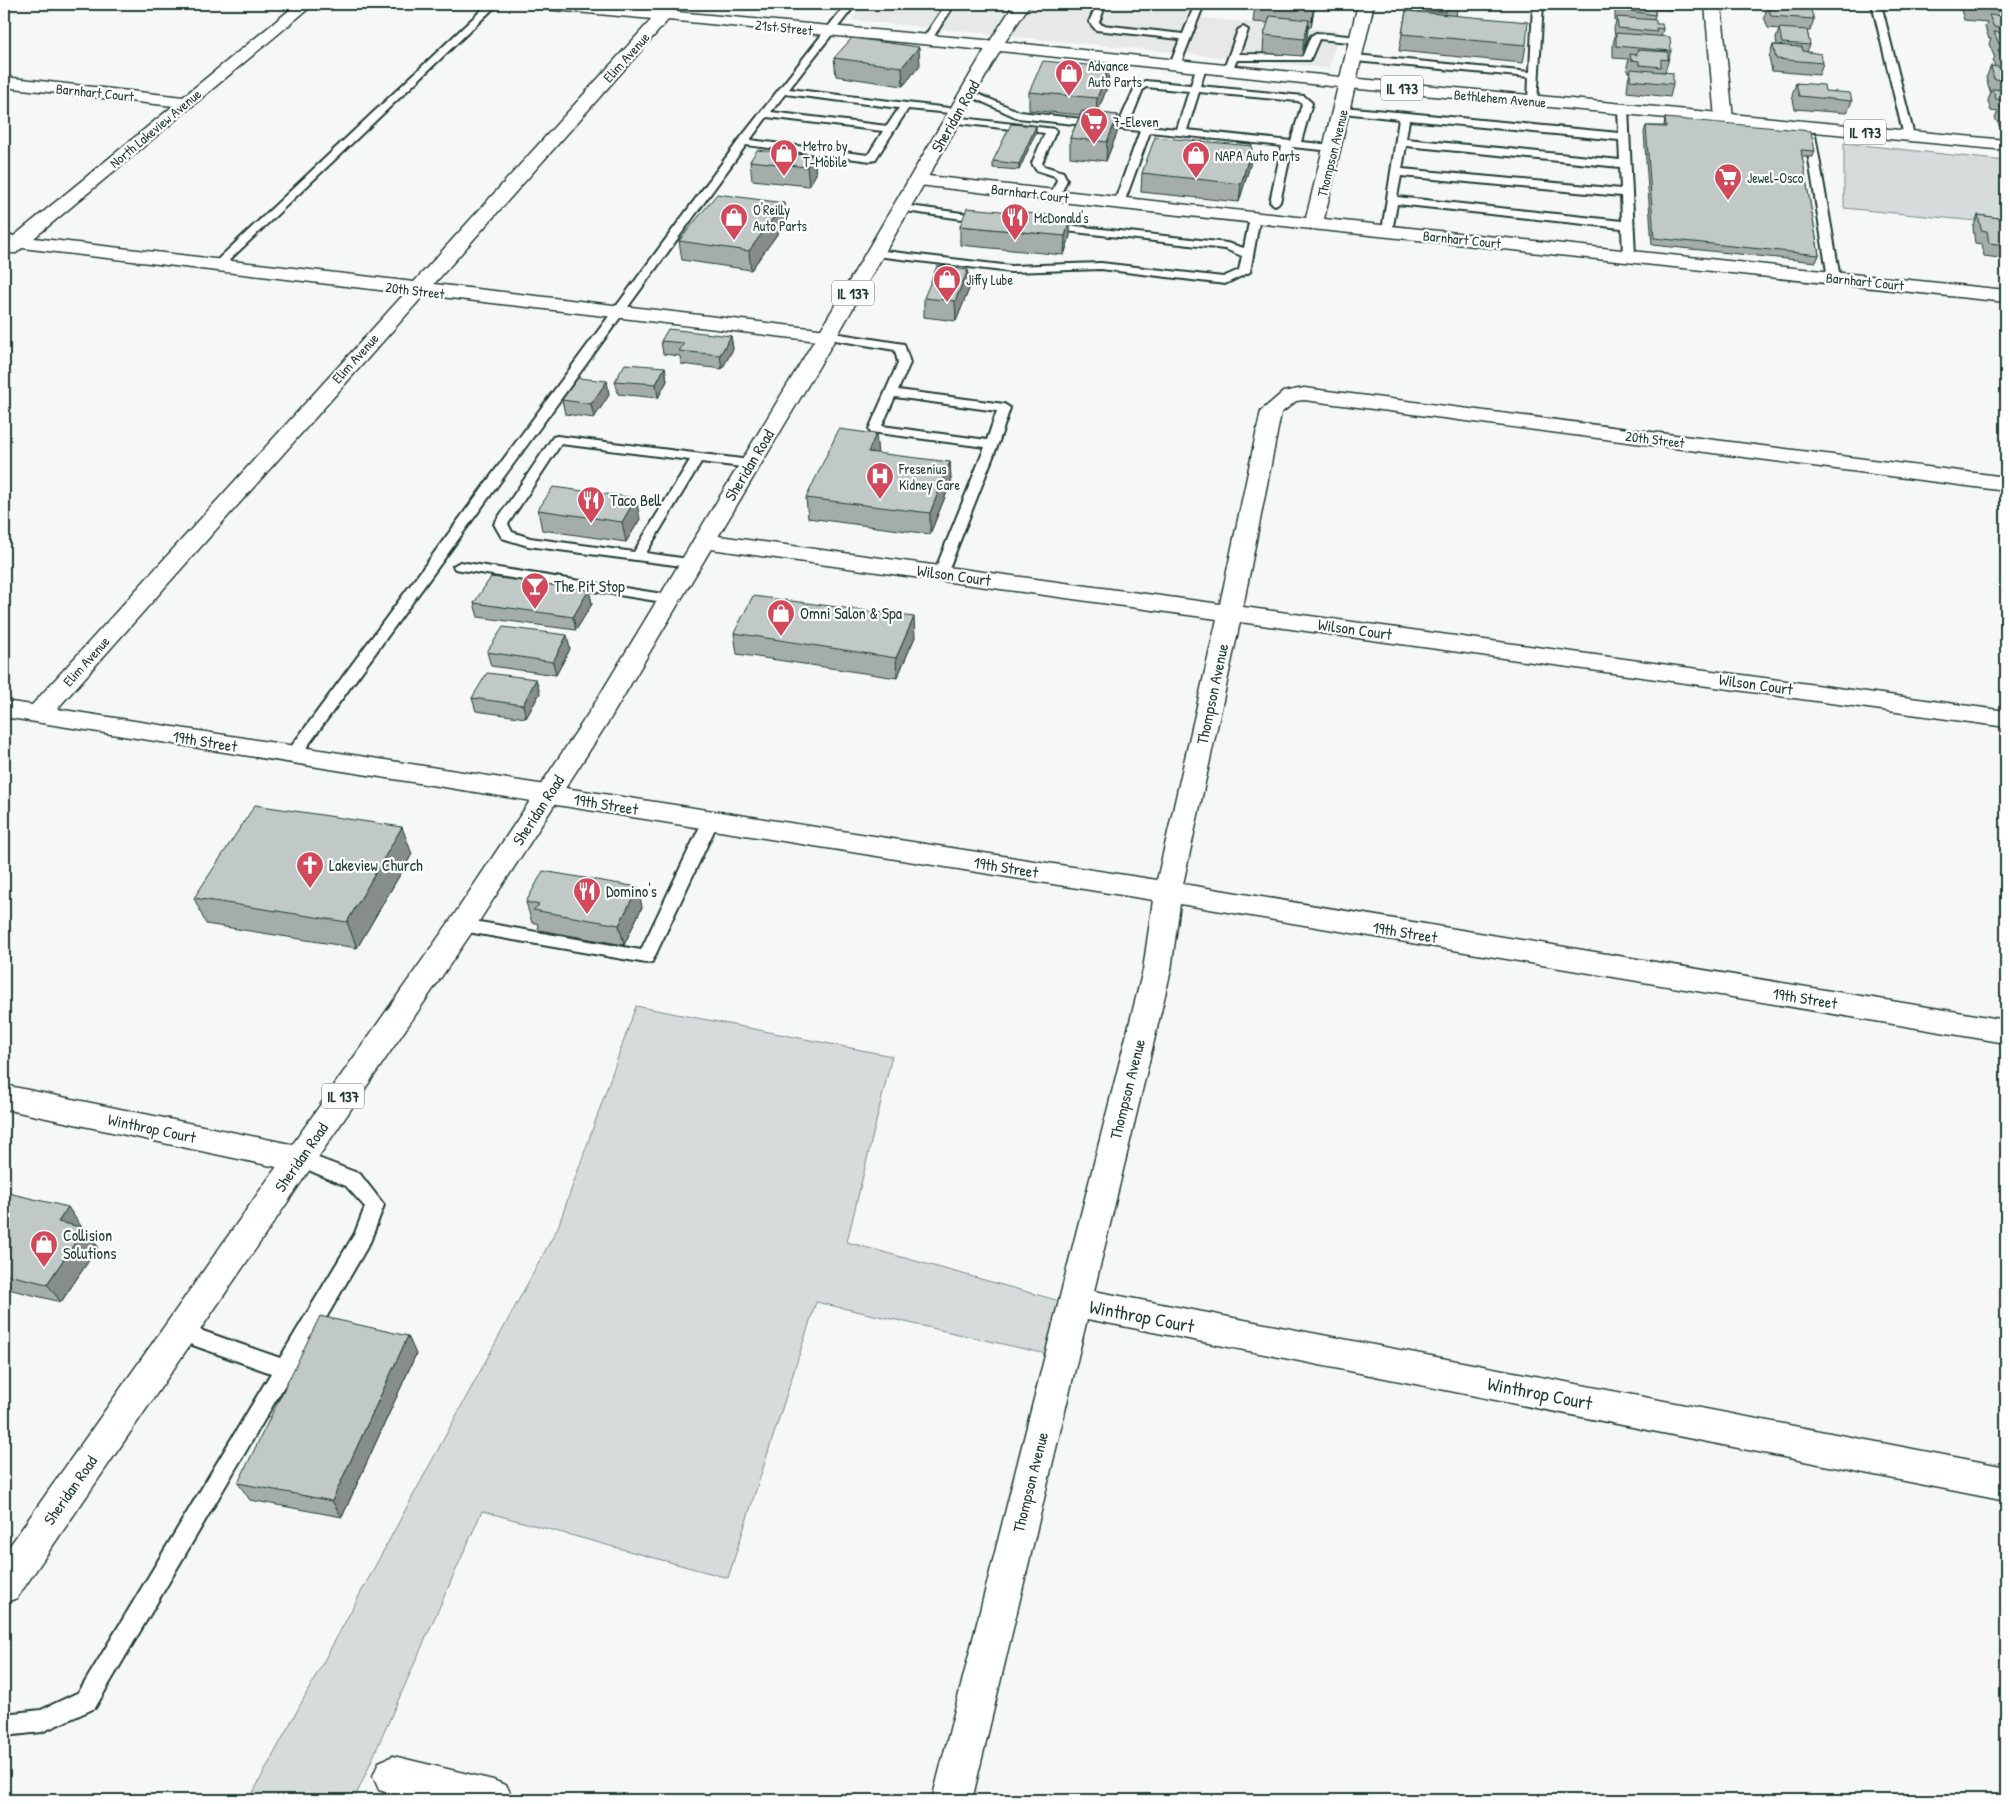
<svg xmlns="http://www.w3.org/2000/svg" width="2010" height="1804" font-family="'Patrick Hand',sans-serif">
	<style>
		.built { fill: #e6e9e8 }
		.green { fill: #d6dcdb; stroke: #7a8c88 }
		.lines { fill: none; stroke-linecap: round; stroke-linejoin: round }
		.service-casing { stroke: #1f3d34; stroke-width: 4 }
		.minor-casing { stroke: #1f3d34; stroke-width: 3 }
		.primary-casing { stroke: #1f3d34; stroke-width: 3 }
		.service { fill: #fff; fill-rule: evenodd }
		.minor { fill: #fff; fill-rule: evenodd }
		.primary { fill: #fff; fill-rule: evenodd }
		.wall { fill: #a5adaa; stroke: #1f3d34 }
		.shaded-wall { fill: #868d8b; stroke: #1f3d34 }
		.building { fill: #c0c9c6; stroke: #1f3d34 }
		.labels { text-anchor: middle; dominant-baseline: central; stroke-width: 4.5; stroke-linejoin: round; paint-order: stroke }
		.far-street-label { font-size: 14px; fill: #1f3d34; stroke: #fff }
		.far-poi-label { font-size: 14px; fill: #1f3d34; stroke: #fff; text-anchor: start }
		.shield { fill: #fff; stroke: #627771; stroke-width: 1 }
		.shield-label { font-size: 15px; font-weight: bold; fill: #1f3d34 }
		.street-label { font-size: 16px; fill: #1f3d34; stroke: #fff }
		.poi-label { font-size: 16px; fill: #1f3d34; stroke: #fff; text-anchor: start }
		.near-street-label { font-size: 19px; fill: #1f3d34; stroke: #fff }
	</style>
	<rect width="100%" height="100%" fill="#f6f7f7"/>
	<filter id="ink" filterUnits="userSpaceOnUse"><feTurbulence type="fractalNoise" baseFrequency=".02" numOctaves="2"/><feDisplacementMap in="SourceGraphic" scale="10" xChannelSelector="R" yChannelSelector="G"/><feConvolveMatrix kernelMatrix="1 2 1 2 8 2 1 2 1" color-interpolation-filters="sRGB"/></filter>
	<g filter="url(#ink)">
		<path class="built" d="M862,4H1207L1202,18L1339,31L1329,68L852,20Z"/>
		<g class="green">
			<path d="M1844,143L2006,161V224L1844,208Z"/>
			<path d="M636,1006L892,1056L847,1242L1060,1301L1047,1354L816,1302L728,1578L482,1511L354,1800H249L558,1227Z"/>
		</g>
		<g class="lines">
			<g class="service-casing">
				<g id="service">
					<path d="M488,4H498L221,268H213V264Z"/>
					<path d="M846,4H856L789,89L957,109L961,110V114L908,109L875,160L871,161L746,145L298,759H288L285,755L288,751L739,140ZM785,94L899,108L887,126L771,112ZM767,117L883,131L868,155L750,140Z"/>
					<path d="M946,4H955L930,42H924L922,40Z"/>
					<path d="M1097,4H1106L1099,22L1102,25L1183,34L1195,4H1204L1180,65L1175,68L1170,65L1180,39L1096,30L1089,22Z"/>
					<path d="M1533,4H1543L1537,103L1528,101L1529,77L1355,61L1350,58L1355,55L1530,72Z"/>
					<path d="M1872,4H1881L1914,136L1913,138L1904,136Z"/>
					<path d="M1243,27L1248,30L1239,54L1303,55L1311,36L1316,33L1359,37L1364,40L1359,43L1319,39L1310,60H1237L1233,68H1227L1225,66L1238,30Z"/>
					<path d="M1201,65L1206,68L1200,86L1304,96L1312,103L1301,142L1333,145L1338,148L1333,151L1292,147L1280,202L1275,205L1270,202L1282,146L1150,132L1124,203L1119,206L1114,203L1140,131L1018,118L963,93L971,91L1020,112L1119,123L1136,85L1145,81L1191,85L1196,68ZM1146,87L1189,91L1177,129L1129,124L1143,89ZM1199,92L1298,101L1302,104L1291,141L1187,130Z"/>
					<path d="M1623,106L1628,109L1635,256L1629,259L1623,256L1622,228L1397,204L1392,231L1391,233H1383L1382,231L1399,119L1343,113L1338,110L1343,107L1619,133L1618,109ZM1409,120L1619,140L1620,160L1406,139ZM1406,146L1620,167L1621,189L1402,169ZM1401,176L1621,196L1622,221L1397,197Z"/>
					<path d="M953,117L1055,129L1056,131L1042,163L1044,166L1063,172L1067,180L1059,198L1055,199L1050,196L1057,180L1055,176L1036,170L1032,163L1045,133L949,122L948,120Z"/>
					<path d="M1810,132L1815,135L1840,278L1834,281L1828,278L1805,135Z"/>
					<path d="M902,205L984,216L989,219L984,222L898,210L897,208Z"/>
					<path d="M1255,214L1260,217L1250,272L1225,284L1101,269L1011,272L876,256L870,253L876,250L1011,266L1101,263L1223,277L1239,270L1242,256L1225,249L1048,229L1043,226L1048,223L1227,243L1244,248L1250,217Z"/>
					<path d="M827,332L904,344L910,363L898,390L1004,404L1010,408L998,444L946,576L941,577L934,573L985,447L871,432L869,429L898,363L895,350L823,338L821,336ZM895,397L997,411L987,440L882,426Z"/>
					<path d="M557,436L750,460L756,464L750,468L701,462L646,553L695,560L697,563L695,566L690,567L528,546L502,538L494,524L553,437ZM561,444L690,460L634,552L530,538L512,532L508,524Z"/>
					<path d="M460,562L669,595L676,599L669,603L455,569L453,566Z"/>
					<path d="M711,814L717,816L719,820L652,962L646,963L462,931L456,929L454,925L456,921L462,919L641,950L703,820L705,816Z"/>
					<path d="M300,1151L360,1174L384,1205L370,1242L293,1375L290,1376L95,1708L42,1732L4,1736V1714L41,1710L79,1692L271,1373L173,1338L170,1332L173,1326L180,1323L280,1358L355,1233L365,1207L346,1186L294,1164L291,1159L294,1154Z"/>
				</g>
			</g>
			<g class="minor-casing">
				<g id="minor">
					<path d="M297,4H314L34,238L414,282L652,19L543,9L538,7L535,4H591L660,10L666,4H682L676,12L995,41L1003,46L995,51L668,20L434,284L827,330L834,332L837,336L834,340L827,342L424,295L57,709L1157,880L1217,619L704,548L696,546L693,541L696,536L704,534L1220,604L1261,411L1283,392L1304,388L2006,477V491L1304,400L1296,401L1281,413L1243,607L2006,711V727L1240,622L1183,884L2006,1020V1043L1180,904L1171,970L1094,1291L2006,1467V1501L1087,1319L972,1800H932L1143,970L1153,900L4,717V701L32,705L405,293L22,248L16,253H4V234L14,236L173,106L4,87V77L183,97Z"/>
					<path d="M1358,4H1374L1324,219L2006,290V302L1113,208L919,185L913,184L910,180L913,176L919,175L1306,218Z"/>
					<path d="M1705,4H1721L1733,119L1730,123H1718L1715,119Z"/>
					<path d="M4,1085L300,1146L311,1150L315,1159L311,1168L300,1172L4,1109Z"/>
					<path d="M393,1756L493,1780L507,1786L513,1800C473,1803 416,1804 379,1790L373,1776L379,1762Z"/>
				</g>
			</g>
			<g class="primary-casing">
				<path id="primary" d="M1014,4H1030L1005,42L1349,78L2006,140V150L1349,88L1000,51L837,336L610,719L472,932L17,1598L4,1603V1554L452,918L592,708L817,336L987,46Z"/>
			</g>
			<use href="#service" class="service"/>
			<use href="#minor" class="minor"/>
			<use href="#primary" class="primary"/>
		</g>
		<g class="wall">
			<path d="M911,4H924V5Z"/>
			<path d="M1255,4H1315L1311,27L1308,26L1307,38L1302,56L1263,53L1264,35L1268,23L1253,22Z"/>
			<path d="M1411,4H1458L1456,16L1526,45L1523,63L1399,51L1406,11L1418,12L1419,5Z"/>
			<path d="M1618,4H1672L1671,10L1655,9V15L1654,20L1656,24L1663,29L1661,37L1671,51L1665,72H1660L1673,84L1670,97L1627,92L1628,81L1630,72H1628L1627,66L1629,59L1613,58V44L1615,36L1614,29L1616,21H1615V13Z"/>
			<path d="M1957,4H2006V127H2000L1995,118L1998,112L1991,111L1988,101L1991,91H1990L1986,78L1991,66L1995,67L1993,61L1995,56H1994L1989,44L1991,39H1989L1985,27L1987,22L1964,20L1961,10L1963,4Z"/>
			<path d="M1768,5L1814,19L1810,31H1807L1810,45L1807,51L1823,63L1819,75L1772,71L1769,57L1773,45H1777L1776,39L1779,29L1768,28L1764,17Z"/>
			<path d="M834,58L920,65L903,86L836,76Z"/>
			<path d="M1109,67L1108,85L1097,113L1118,115L1117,133L1106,161L1070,157V138L1080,115L1029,110V92Z"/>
			<path d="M1796,83L1825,91L1852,101L1847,113L1795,109L1792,95Z"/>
			<path d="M1665,118L1815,151L1813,157H1802L1819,255L1816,262L1652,245L1644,132L1646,126H1664Z"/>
			<path d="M1036,126V132L1019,170L993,168V161Z"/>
			<path d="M1252,146L1250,165L1239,202L1141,192L1142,173Z"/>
			<path d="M814,156L816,174L809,186L752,180L750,161Z"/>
			<path d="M1978,215L2006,219V259L1984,256L1982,244L1975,243L1973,228Z"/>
			<path d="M786,222L751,270L682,260L679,241Z"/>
			<path d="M960,226L1070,236L1064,255L960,245Z"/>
			<path d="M968,270L969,289L956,321L924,317V298Z"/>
			<path d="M731,336L733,349L722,369L681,364L680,356L663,354L661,341Z"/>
			<path d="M665,367L667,381L658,398L618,394L615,381Z"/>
			<path d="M607,381L609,395L594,418L565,414L562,400Z"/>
			<path d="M950,462L951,482L930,534L808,518L806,498Z"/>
			<path d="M538,510L640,519L626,542L542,530Z"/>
			<path d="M589,590L592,604L576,630L478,617L474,603Z"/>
			<path d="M734,633L915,637L897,678L737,654Z"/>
			<path d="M570,649L556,675L491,666L487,652Z"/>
			<path d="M540,693L526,718L476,711L472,698Z"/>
			<path d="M412,854L357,948L206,924L194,898Z"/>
			<path d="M526,902L642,907L624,945L539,930L537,923H532Z"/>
			<path d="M4,1192L81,1226V1227L85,1228L98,1247L61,1302L4,1288Z"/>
			<path d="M416,1354L342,1517L250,1500L238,1483Z"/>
		</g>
		<g class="shaded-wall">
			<path d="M1314,4H1315L1311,27Z"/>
			<path d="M1309,20L1307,38L1302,56L1304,39Z"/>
			<path d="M919,47L920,65L903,86L902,67Z"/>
			<path d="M1109,67L1108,85L1096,116L1097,98Z"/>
			<path d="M1118,115L1117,133L1106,161L1107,142Z"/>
			<path d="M1036,126V132L1019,170V164Z"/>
			<path d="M1252,146L1250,165L1239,202L1241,184Z"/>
			<path d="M814,156L816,174L809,186L807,167Z"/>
			<path d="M784,203L786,222L751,270L749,251Z"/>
			<path d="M1071,217L1070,236L1064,255L1065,236Z"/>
			<path d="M968,270L969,289L956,321L955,301Z"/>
			<path d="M731,336L733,349L722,369L720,355Z"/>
			<path d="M665,367L667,381L658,398L656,384Z"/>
			<path d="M607,381L609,395L594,418L591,404Z"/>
			<path d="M876,434L878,454L868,452Z"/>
			<path d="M950,462L951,482L930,534V513Z"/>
			<path d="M636,498L640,519L626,542L622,522Z"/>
			<path d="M589,590L592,604L576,630L573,617Z"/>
			<path d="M914,617L915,637L897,678L896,658Z"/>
			<path d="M567,635L570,649L556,675L553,662Z"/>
			<path d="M536,679L540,693L526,718L523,705Z"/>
			<path d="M402,827L412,854L357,948L347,922Z"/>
			<path d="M638,887L642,907L624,945L619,925Z"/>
			<path d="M68,1207L81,1226L71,1241L58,1222Z"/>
			<path d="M85,1228L98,1247L61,1302L47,1284Z"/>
			<path d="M408,1336L416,1354L342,1517L332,1501Z"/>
		</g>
		<g class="building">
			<path d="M1420,4H1458V8L1447,7L1446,12L1425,11V7L1419,6Z"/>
			<path d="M1618,4L1655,5V15L1618,9Z"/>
			<path d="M1967,4H2006V11L1969,8Z"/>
			<path d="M1768,5L1810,8L1814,19L1771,16Z"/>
			<path d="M1406,11L1528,22L1526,45L1402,34Z"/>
			<path d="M1989,15L2006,16V28L1994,27Z"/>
			<path d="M1270,16L1309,20L1304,39L1264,35Z"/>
			<path d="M1617,17L1656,20V24H1662L1663,29L1656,28L1657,32L1618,28Z"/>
			<path d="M1779,28L1807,30L1810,45L1782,43Z"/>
			<path d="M1994,32L2006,33V45L1999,44Z"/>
			<path d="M1616,33L1670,37L1671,51L1616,46Z"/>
			<path d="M852,38L919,47L902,67L834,58Z"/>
			<path d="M1773,45L1802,47L1803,51L1821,54L1823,63L1776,59Z"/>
			<path d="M1998,49L2006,50V62H2002Z"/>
			<path d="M1637,50L1668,52V60L1661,59V67L1639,65V61L1631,60L1630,54L1637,55Z"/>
			<path d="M1043,61L1109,67L1097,98L1029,92Z"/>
			<path d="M1991,66L2006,68V80L1994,79Z"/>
			<path d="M1631,69L1673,73V84L1630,80Z"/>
			<path d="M1796,83L1824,85L1825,91L1850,93L1852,101L1799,96Z"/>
			<path d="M1992,89L2006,90V100L1996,99Z"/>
			<path d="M2000,106H2006V115H2005Z"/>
			<path d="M1082,111L1118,115L1107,142L1070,138Z"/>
			<path d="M1665,118L1811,131L1815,151L1801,150L1819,255L1654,238L1646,126L1666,127Z"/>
			<path d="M1011,124L1036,126L1019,164L993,161Z"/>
			<path d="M1155,137L1252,146L1241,184L1142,173Z"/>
			<path d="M757,150L814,156L807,167L750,161Z"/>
			<path d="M717,194L784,203L749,251L679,241Z"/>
			<path d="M967,208L1071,217L1065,236L960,226Z"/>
			<path d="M1978,215L2006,219V245L1989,243L1987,231L1981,230Z"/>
			<path d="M937,266L968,270L955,301L924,298Z"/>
			<path d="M668,329L731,336L720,355L679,351L684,343L661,341Z"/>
			<path d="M625,364L665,367L656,384L615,381Z"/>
			<path d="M578,378L607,381L591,404L562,400Z"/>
			<path d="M839,429L876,434L868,452L950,462L930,513L806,498Z"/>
			<path d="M553,487L636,498L622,522L538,510Z"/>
			<path d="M491,577L589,590L573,617L474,603Z"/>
			<path d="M753,596L914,617L896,658L734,633Z"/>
			<path d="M503,627L567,635L553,662L487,652Z"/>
			<path d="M487,673L536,679L523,705L472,698Z"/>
			<path d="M255,805L402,827L347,922L194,898Z"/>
			<path d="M543,871L638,887L619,925L533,910L539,905L526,902Z"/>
			<path d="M4,1192L68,1207L58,1222L85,1228L47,1284L4,1274Z"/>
			<path d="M320,1316L408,1336L332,1501L238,1483Z"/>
		</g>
	</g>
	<defs>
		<g id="shop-pin" transform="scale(1.4375)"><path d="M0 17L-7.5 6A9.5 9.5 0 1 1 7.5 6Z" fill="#d1495b" stroke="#fff"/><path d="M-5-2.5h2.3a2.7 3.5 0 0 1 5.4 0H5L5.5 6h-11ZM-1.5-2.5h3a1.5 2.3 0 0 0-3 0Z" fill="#fff"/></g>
		<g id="supermarket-pin" transform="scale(1.4375)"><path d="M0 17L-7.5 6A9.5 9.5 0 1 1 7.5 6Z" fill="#d1495b" stroke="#fff"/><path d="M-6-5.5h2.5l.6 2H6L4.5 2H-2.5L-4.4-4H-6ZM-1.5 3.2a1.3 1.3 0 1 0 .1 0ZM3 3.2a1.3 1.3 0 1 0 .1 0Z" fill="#fff"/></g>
		<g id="restaurant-pin" transform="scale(1.4375)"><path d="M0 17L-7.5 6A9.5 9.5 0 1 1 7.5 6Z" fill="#d1495b" stroke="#fff"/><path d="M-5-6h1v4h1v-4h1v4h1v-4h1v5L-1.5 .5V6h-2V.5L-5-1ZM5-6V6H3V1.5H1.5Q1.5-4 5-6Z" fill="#fff"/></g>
		<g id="hospital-pin" transform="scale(1.4375)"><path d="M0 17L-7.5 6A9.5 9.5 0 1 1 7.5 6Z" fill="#d1495b" stroke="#fff"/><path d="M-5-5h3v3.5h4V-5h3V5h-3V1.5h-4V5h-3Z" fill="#fff"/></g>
		<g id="bar-pin" transform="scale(1.4375)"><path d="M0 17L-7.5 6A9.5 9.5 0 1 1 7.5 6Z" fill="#d1495b" stroke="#fff"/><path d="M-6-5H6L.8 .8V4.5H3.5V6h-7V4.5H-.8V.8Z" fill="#fff"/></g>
		<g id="church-pin" transform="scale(1.4375)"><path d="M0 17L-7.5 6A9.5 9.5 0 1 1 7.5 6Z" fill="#d1495b" stroke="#fff"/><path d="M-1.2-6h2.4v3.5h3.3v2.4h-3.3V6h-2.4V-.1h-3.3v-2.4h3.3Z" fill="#fff"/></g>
	</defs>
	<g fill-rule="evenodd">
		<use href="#shop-pin" x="1069" y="73"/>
		<use href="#supermarket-pin" x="1094" y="121"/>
		<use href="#shop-pin" x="784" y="153"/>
		<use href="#shop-pin" x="1196" y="155"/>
		<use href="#supermarket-pin" x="1728" y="177"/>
		<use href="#shop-pin" x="734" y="217"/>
		<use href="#restaurant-pin" x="1015" y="217"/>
		<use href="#shop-pin" x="947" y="279"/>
		<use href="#hospital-pin" x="880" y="476"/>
		<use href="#restaurant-pin" x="591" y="500"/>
		<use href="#bar-pin" x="535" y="586"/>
		<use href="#shop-pin" x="781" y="613"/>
		<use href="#church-pin" x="310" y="865"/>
		<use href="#restaurant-pin" x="587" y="891"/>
		<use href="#shop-pin" x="44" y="1244"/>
	</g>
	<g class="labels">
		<g class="far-street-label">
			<text transform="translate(784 27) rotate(6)">21st Street</text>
			<text transform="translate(626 57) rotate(-48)">Elim Avenue</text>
			<text transform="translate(95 92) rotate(6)">Barnhart Court</text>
			<text transform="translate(1500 98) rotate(5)">Bethlehem Avenue</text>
			<text transform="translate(155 128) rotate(-40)">North Lakeview Avenue</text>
			<text transform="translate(1332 153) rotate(-76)">Thompson Avenue</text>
			<text transform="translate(1030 193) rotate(7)">Barnhart Court</text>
			<text transform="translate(1462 239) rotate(6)">Barnhart Court</text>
			<text transform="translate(1865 281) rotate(6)">Barnhart Court</text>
			<text transform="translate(415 290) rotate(7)">20th Street</text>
			<text transform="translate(355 358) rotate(-48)">Elim Avenue</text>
			<text transform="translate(1655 439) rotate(7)">20th Street</text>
			<text transform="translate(86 661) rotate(-48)">Elim Avenue</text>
		</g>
		<g class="far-poi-label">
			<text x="1088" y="65">Advance<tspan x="1088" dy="16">Auto Parts</tspan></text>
			<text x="1113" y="121">7-Eleven</text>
			<text x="803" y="145">Metro by<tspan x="803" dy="16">T-Mobile</tspan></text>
			<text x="1215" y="155">NAPA Auto Parts</text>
			<text x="1747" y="177">Jewel-Osco</text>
			<text x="753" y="209">O'Reilly<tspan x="753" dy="16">Auto Parts</tspan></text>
			<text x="1034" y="217">McDonald's</text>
			<text x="966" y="279">Jiffy Lube</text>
			<text x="899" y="468">Fresenius<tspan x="899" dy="16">Kidney Care</tspan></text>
		</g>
		<g class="shield">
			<rect x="1381" y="75.5" width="42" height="25" rx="4"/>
			<rect x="1844" y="119.5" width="42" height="25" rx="4"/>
			<rect x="832" y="280.5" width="42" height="25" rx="4"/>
			<rect x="322" y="1083.5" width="42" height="25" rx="4"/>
		</g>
		<g class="shield-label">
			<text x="1402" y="88">IL 173</text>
			<text x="1865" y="132">IL 173</text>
			<text x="853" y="293">IL 137</text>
			<text x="343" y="1096">IL 137</text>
		</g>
		<g class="street-label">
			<text transform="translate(955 116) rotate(-60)">Sheridan Road</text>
			<text transform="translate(749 465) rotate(-59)">Sheridan Road</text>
			<text transform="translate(954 575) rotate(8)">Wilson Court</text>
			<text transform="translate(1355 629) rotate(8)">Wilson Court</text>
			<text transform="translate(1756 684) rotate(8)">Wilson Court</text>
			<text transform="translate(1212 694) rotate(-78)">Thompson Avenue</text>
			<text transform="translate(205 741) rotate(9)">19th Street</text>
			<text transform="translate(606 804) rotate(9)">19th Street</text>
			<text transform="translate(538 810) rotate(-57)">Sheridan Road</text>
			<text transform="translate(1006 867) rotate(9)">19th Street</text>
			<text transform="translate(1405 932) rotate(9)">19th Street</text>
			<text transform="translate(1805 998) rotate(9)">19th Street</text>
			<text transform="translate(1127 1089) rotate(-76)">Thompson Avenue</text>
			<text transform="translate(152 1128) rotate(12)">Winthrop Court</text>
			<text transform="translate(301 1157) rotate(-55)">Sheridan Road</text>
			<text transform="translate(1030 1482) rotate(-76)">Thompson Avenue</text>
			<text transform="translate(70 1490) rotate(-55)">Sheridan Road</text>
		</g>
		<g class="poi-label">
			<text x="610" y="500">Taco Bell</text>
			<text x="554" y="586">The Pit Stop</text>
			<text x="800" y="613">Omni Salon &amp; Spa</text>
			<text x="329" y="865">Lakeview Church</text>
			<text x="606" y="891">Domino's</text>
			<text x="63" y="1235">Collision<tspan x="63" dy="18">Solutions</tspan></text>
		</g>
		<g class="near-street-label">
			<text transform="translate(1142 1316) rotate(11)">Winthrop Court</text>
			<text transform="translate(1540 1393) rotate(11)">Winthrop Court</text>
		</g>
	</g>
	<rect width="2010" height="1804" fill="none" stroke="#fff" stroke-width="20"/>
	<rect x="10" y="10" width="1990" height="1784" fill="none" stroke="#1f3d34" stroke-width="2" filter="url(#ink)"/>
</svg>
